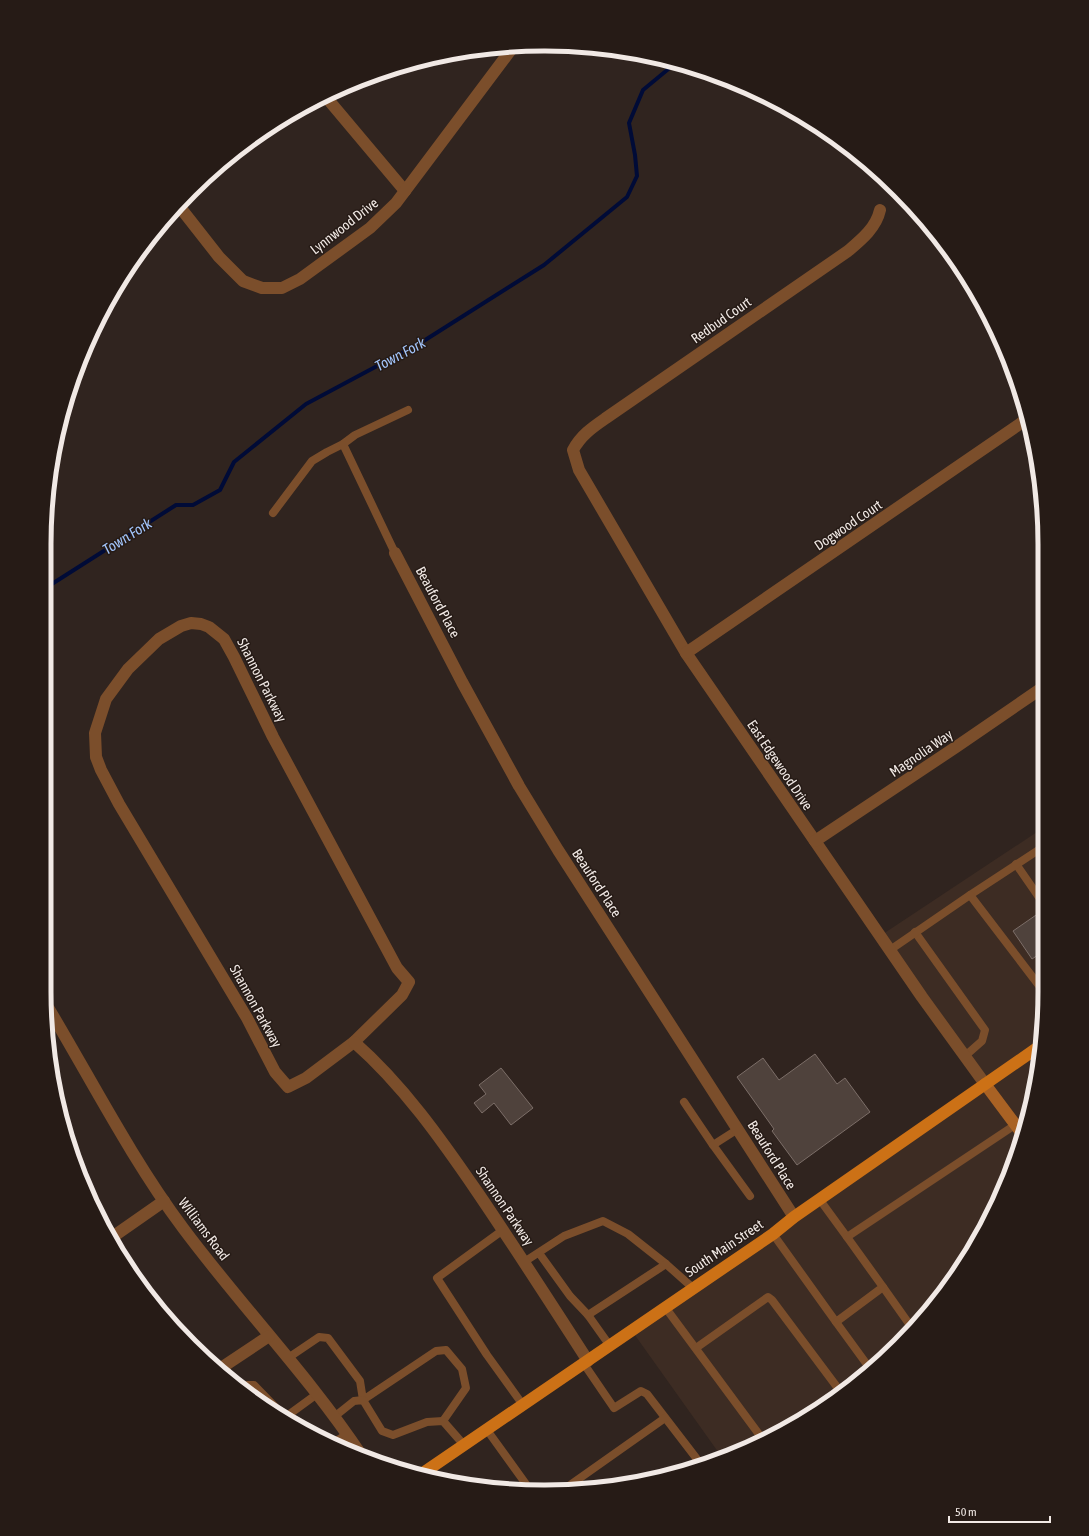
<svg xmlns="http://www.w3.org/2000/svg" width="1089" height="1536" font-family="'Asap Condensed',sans-serif">
	<style>
		.built { fill: #3d2c23 }
		.lines { fill: none; stroke-linecap: round; stroke-linejoin: round }
		.stream { stroke: #000b37; stroke-width: 4 }
		.building { fill: #4f423c; stroke: #7c6e68 }
		.lane { stroke: #7b4e2b; stroke-width: 8 }
		.street { stroke: #7b4e2b; stroke-width: 12 }
		.secondary { stroke: #a96224; stroke-width: 12 }
		.primary { stroke: #cc7116; stroke-width: 12 }
		.labels { text-anchor: middle; dominant-baseline: central; stroke-width: 3; stroke-linejoin: round; paint-order: stroke }
		.street-label { font-size: 14px; fill: #f1e9e5; stroke: #261b16 }
		.water-label { font-size: 15px; font-style: italic; fill: #a2c4fa; stroke: #261b16 }
		.rim { fill: none; stroke: #f1e9e5; stroke-width: 5 }
	</style>
	<rect width="100%" height="100%" fill="#30241f"/>
	<path class="built" d="M1043,828L1044,1024L1028,1121L993,1213L942,1296L875,1368L766,1440L721,1456L632,1331L985,1084L880,936Z"/>
	<g class="lines">
		<path class="stream" d="M44,589L176,505H193L220,490L234,462L306,404L422,342L544,265L627,197L637,176L635,155L629,123L643,90L672,66L680,63"/>
	</g>
	<g class="building">
		<path d="M1039,913L1043,920L1044,951L1032,959L1013,931Z"/>
		<path d="M815,1054L837,1084L845,1078L870,1112L797,1165L772,1131L774,1129L737,1077L763,1058L779,1080Z"/>
		<path d="M501,1068L533,1108L511,1125L494,1103L482,1113L474,1103L486,1094L479,1085Z"/>
	</g>
	<g class="lines">
		<g class="lane">
			<path d="M273,513L312,461L327,452L343,444"/>
			<path d="M395,553L343,444L355,435L408,410"/>
			<path d="M1016,864L1043,903"/>
			<path d="M970,895L1043,847"/>
			<path d="M915,932L985,1030L982,1041L965,1056"/>
			<path d="M890,950L970,895L1044,992"/>
			<path d="M684,1102L713,1145"/>
			<path d="M738,1129L713,1145L750,1196"/>
			<path d="M820,1200L847,1237L1015,1125"/>
			<path d="M503,1230L437,1278L487,1355L523,1405"/>
			<path d="M773,1234L836,1322L883,1287L847,1237"/>
			<path d="M539,1253L570,1296L588,1315L610,1346"/>
			<path d="M524,1262L564,1236L603,1221L628,1234L666,1264L693,1288"/>
			<path d="M883,1287L912,1328"/>
			<path d="M665,1307L764,1441"/>
			<path d="M588,1315L666,1264"/>
			<path d="M836,1322L871,1370"/>
			<path d="M696,1348L768,1297L772,1300L840,1391"/>
			<path d="M288,1358L319,1337L328,1338L360,1381L363,1400L436,1351L446,1350L462,1369L466,1388L443,1421"/>
			<path d="M584,1364L614,1408L641,1391L647,1394L700,1463"/>
			<path d="M240,1387L248,1385H254L286,1418"/>
			<path d="M334,1417L354,1401L363,1400L382,1431L393,1435L427,1422L443,1421L464,1445"/>
			<path d="M287,1419L291,1413L317,1394"/>
			<path d="M487,1430L531,1491"/>
			<path d="M333,1443L347,1434"/>
			<path d="M563,1490L665,1418"/>
		</g>
		<g class="street">
			<path d="M326,97L405,191"/>
			<path d="M179,206L219,257L243,281L262,288H282L300,279L370,228L396,203L513,47"/>
			<path d="M880,210C876,228 861,240 848,251L606,418C593,427 581,435 573,450L579,470L686,653L922,997L985,1084"/>
			<path d="M395,553L462,682L519,786L558,850L794,1217"/>
			<path d="M191,623L201,624L209,627L224,639L234,657L273,737L397,968L409,982L402,995L354,1042L306,1078L288,1087L275,1072L247,1018L119,804L101,770L96,757L95,733L106,699L128,669L159,639L181,626Z"/>
			<path d="M686,653L1027,419"/>
			<path d="M815,841L956,747L1042,688"/>
			<path d="M46,1004C91,1079 131,1158 183,1228C241,1306 309,1376 362,1456"/>
			<path d="M354,1042C403,1085 441,1139 478,1193C516,1249 552,1305 588,1361"/>
			<path d="M111,1238L164,1201"/>
			<path d="M218,1370L269,1336"/>
		</g>
		<path class="secondary" d="M985,1084L1023,1135"/>
		<path class="primary" d="M423,1473L773,1234L794,1217L1040,1046"/>
	</g>
	<g class="labels">
		<g class="street-label">
			<text transform="translate(344 226) rotate(-38)">Lynnwood Drive</text>
			<text transform="translate(721 320) rotate(-35)">Redbud Court</text>
			<text transform="translate(848 525) rotate(-34)">Dogwood Court</text>
			<text transform="translate(438 602) rotate(62)">Beauford Place</text>
			<text transform="translate(262 680) rotate(63)">Shannon Parkway</text>
			<text transform="translate(921 753) rotate(-34)">Magnolia Way</text>
			<text transform="translate(780 765) rotate(56)">East Edgewood Drive</text>
			<text transform="translate(597 883) rotate(57)">Beauford Place</text>
			<text transform="translate(256 1006) rotate(61)">Shannon Parkway</text>
			<text transform="translate(772 1155) rotate(58)">Beauford Place</text>
			<text transform="translate(505 1206) rotate(56)">Shannon Parkway</text>
			<text transform="translate(204 1229) rotate(53)">Williams Road</text>
			<text transform="translate(724 1248) rotate(-34)">South Main Street</text>
		</g>
		<g class="water-label">
			<text transform="translate(400 354) rotate(-28)">Town Fork</text>
			<text transform="translate(127 536) rotate(-32)">Town Fork</text>
		</g>
	</g>
	<path d="M0 0H1089V1536H0ZM544 51H545A493 493 0 0 1 1038 544V992A493 493 0 0 1 545 1485H544A493 493 0 0 1 51 992V544A493 493 0 0 1 544 51Z" fill="#261b16" fill-rule="evenodd"/>
	<path class="rim" d="M544 51H545A493 493 0 0 1 1038 544V992A493 493 0 0 1 545 1485H544A493 493 0 0 1 51 992V544A493 493 0 0 1 544 51Z"/>
	<path d="M949 1516v6h101v-6" fill="none" stroke="#f1e9e5" stroke-width="2"/>
	<text x="955" y="1516" font-size="12" fill="#f1e9e5" stroke="#261b16" stroke-width="3" paint-order="stroke">50 m</text>
</svg>
